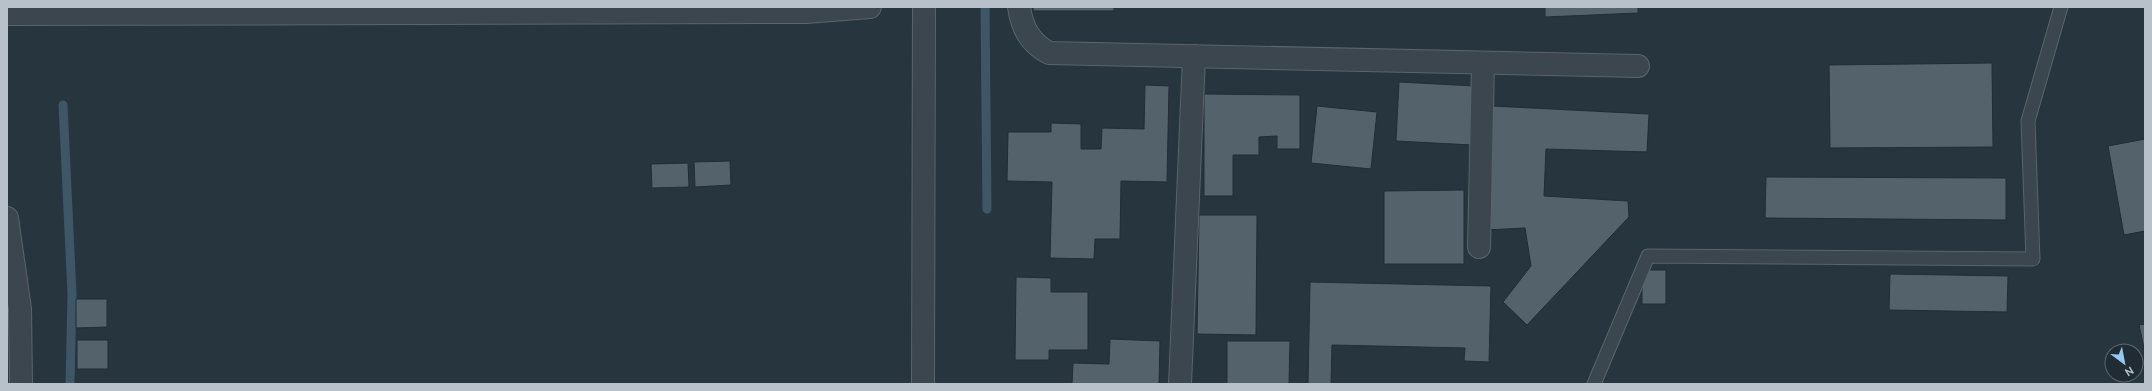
<svg xmlns="http://www.w3.org/2000/svg" width="2152" height="391" font-family="Ubuntu,sans-serif">
	<style>
		.lines { fill: none; stroke-linecap: round; stroke-linejoin: round }
		.stream { stroke: #3f5666; stroke-width: 9 }
		.building { fill: #53626b; stroke: #222d36 }
		.lane-casing { stroke: #59646c; stroke-width: 15 }
		.street-casing { stroke: #59646c; stroke-width: 24 }
		.lane { stroke: #3b464f; stroke-width: 13 }
		.street { stroke: #3b464f; stroke-width: 22 }
	</style>
	<rect width="100%" height="100%" fill="#27353f"/>
	<g class="lines">
		<g class="stream">
			<path d="M985,7L987,209"/>
			<path d="M63,105L72,294L70,384"/>
		</g>
	</g>
	<g class="building">
		<rect x="1033" y="7" width="81" height="4"/>
		<path d="M1545,7H1638V13L1545,17Z"/>
		<path d="M1992,63L1993,147L1830,148L1829,65Z"/>
		<path d="M1399,82L1475,86L1472,145L1396,141Z"/>
		<path d="M1145,85L1169,86L1167,182L1121,181L1120,239H1095L1094,259L1050,258L1052,182L1007,181L1008,132H1051V123L1081,124V149H1101L1102,128L1144,129Z"/>
		<path d="M1204,94L1300,95V149H1277V136L1259,137V155H1233V196H1204Z"/>
		<path d="M1317,106L1377,112L1371,169L1311,163Z"/>
		<path d="M1493,106L1649,114L1647,152L1546,149L1544,196L1628,201L1629,217L1527,325L1503,302L1531,266L1525,228L1486,230Z"/>
		<path d="M2145,139V231L2124,235L2108,146Z"/>
		<path d="M730,161L731,185L695,187L694,162Z"/>
		<path d="M688,163L689,187L652,188L651,164Z"/>
		<path d="M1766,177L2006,178V220L1765,218Z"/>
		<path d="M1464,190V264H1384V191Z"/>
		<path d="M1199,215H1257L1256,335L1197,334Z"/>
		<rect x="1642" y="270" width="24" height="34"/>
		<path d="M1890,274L2008,276L2007,312L1889,310Z"/>
		<path d="M1016,277L1051,278V292H1088V350H1049V360H1015Z"/>
		<path d="M1310,282L1491,286L1489,362L1464,361L1465,348L1332,345L1331,384H1308Z"/>
		<path d="M76,299H107V327L76,328Z"/>
		<path d="M2145,324V353L2139,325Z"/>
		<path d="M1110,339L1160,341L1159,384H1072L1073,363L1109,364Z"/>
		<rect x="77" y="340" width="31" height="29"/>
		<path d="M1227,341H1290L1289,384H1227Z"/>
	</g>
	<g class="lines">
		<g class="lane-casing">
			<path id="lane" d="M1594,384L1648,256L2033,259L2028,121L2061,7"/>
		</g>
		<g class="street-casing">
			<g id="street">
				<path d="M1019,7C1022,28 1030,43 1049,53L1638,66"/>
				<path d="M7,14L806,12L870,7"/>
				<path d="M7,218L20,309L21,384"/>
				<path d="M1479,247L1483,64"/>
				<path d="M923,384L924,7"/>
				<path d="M1180,384L1194,56"/>
			</g>
		</g>
		<use href="#lane" class="lane"/>
		<use href="#street" class="street"/>
	</g>
	<rect width="2152" height="391" fill="none" stroke="#b8c1c9" stroke-width="16"/>
	<g transform="translate(2124 363) rotate(148)"><circle r="19" fill="#202b34" stroke="#5d6770"/>
	<path d="M0-3L7 15L0 10L-7 15Z" fill="#95c7f1"/>
	<text y="-6" font-size="11" font-weight="bold" text-anchor="middle" fill="#b8c1c9">N</text>
	</g>
</svg>
